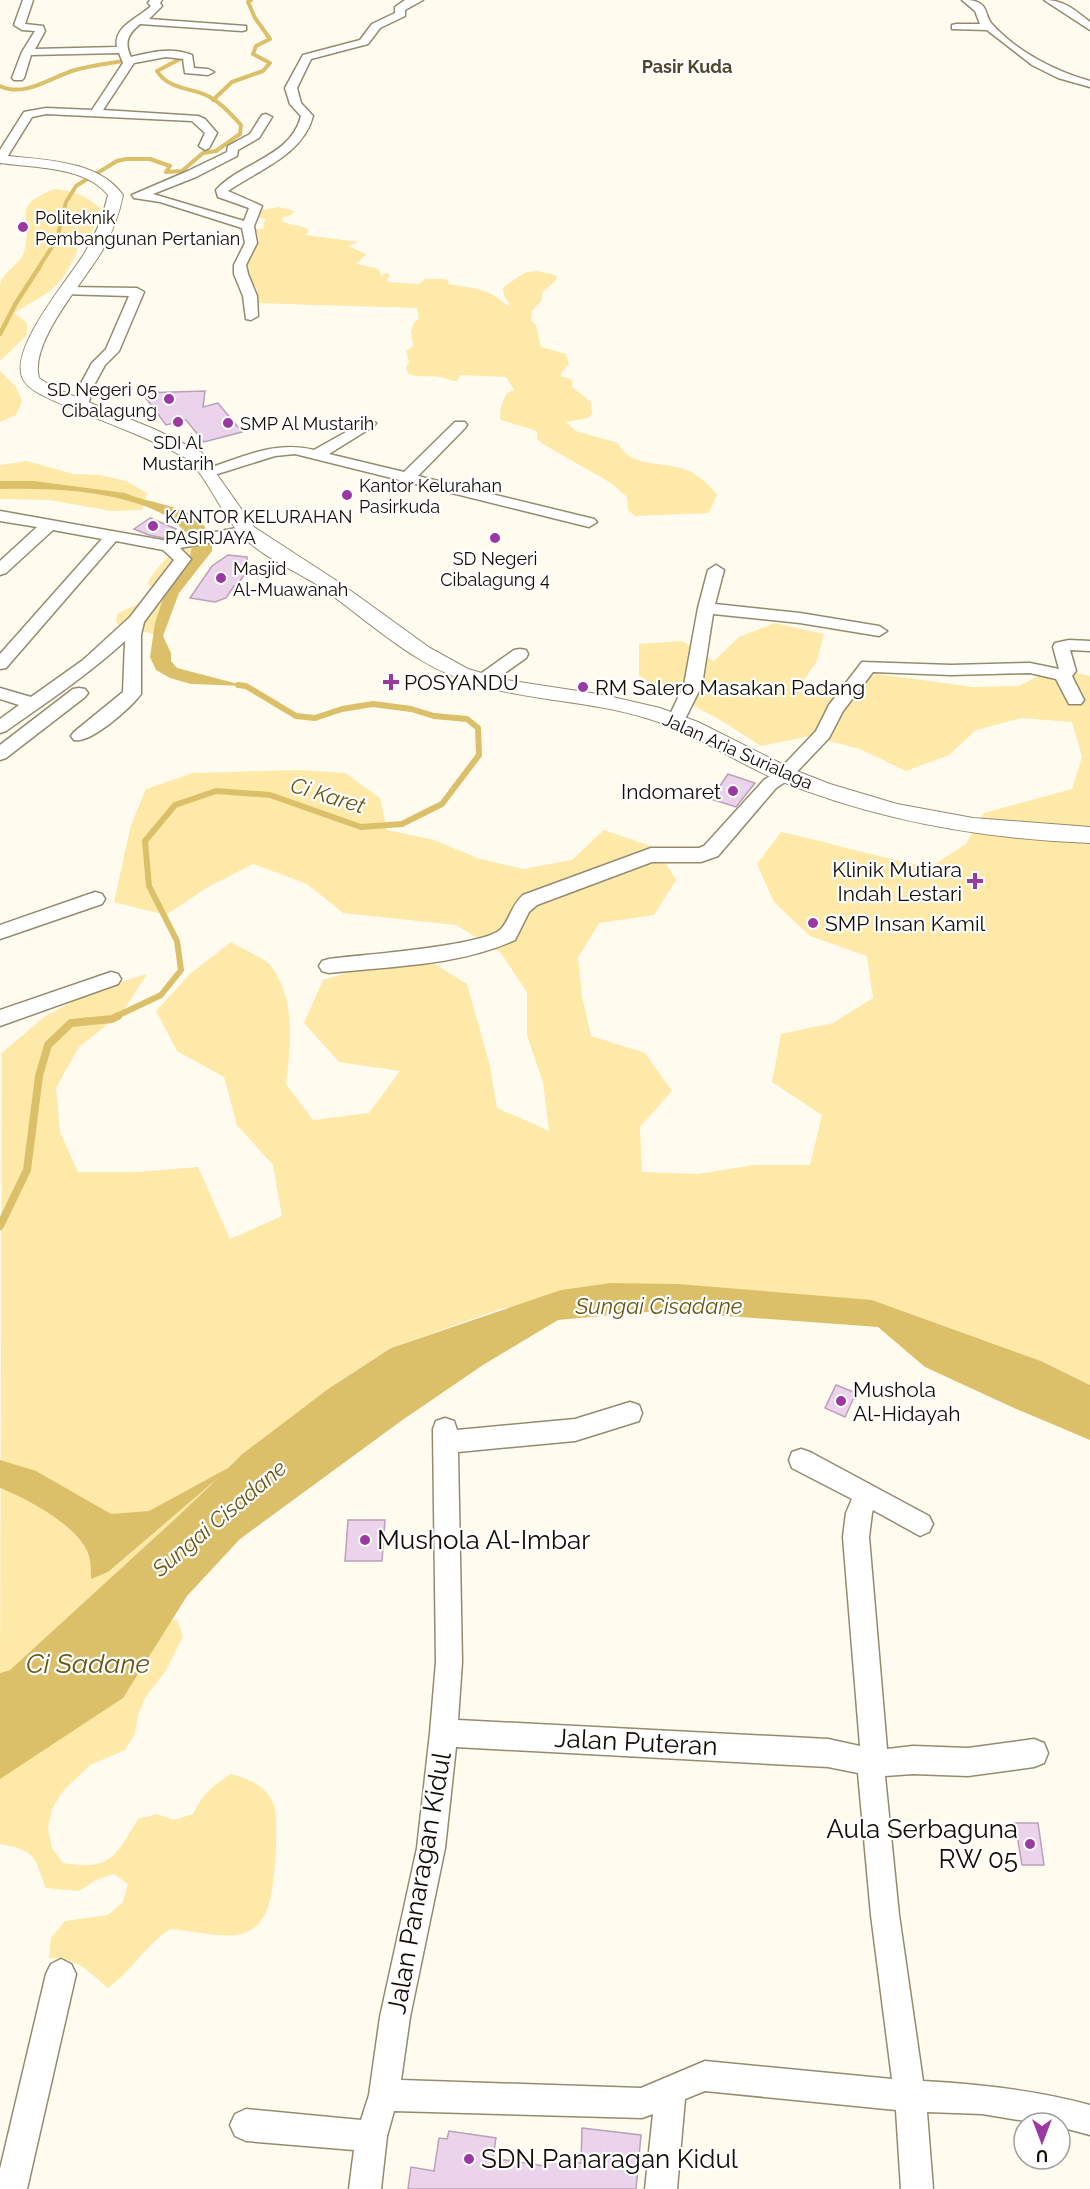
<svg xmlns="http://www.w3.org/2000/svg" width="1090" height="2189" font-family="Raleway,sans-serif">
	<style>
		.green { fill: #fee9a9 }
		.water { fill: #dbc069 }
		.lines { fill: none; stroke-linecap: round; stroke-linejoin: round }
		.stream-far3 { stroke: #dbc069; stroke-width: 4 }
		.stream-far2 { stroke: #dbc069; stroke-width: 4.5 }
		.stream-far1 { stroke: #dbc069; stroke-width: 6 }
		.stream { stroke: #dbc069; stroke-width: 8 }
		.building { fill: #ead3eb; stroke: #b8a1b9; stroke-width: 1.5 }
		.minor-casing { stroke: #948b6e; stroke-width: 3 }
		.major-casing { stroke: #948b6e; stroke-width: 2 }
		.minor { fill: #fff; fill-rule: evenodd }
		.major { fill: #fff; fill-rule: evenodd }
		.poi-dot { fill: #9939a1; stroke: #fff; stroke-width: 2 }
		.labels { text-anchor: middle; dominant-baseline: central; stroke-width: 4.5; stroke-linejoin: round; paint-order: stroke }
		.far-neighbourhood-label { font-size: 18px; font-weight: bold; fill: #4f462c; stroke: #fff }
		.far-poi-label { font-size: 18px; fill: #110d04; stroke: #fff; text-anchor: start }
		.far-street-label { font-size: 18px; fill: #110d04; stroke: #fff }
		.poi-label { font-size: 21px; fill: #110d04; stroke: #fff; text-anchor: start }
		.water-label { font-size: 22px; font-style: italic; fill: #685513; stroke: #fff }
		.near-poi-label { font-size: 26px; fill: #110d04; stroke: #fff; text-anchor: start }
		.near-street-label { font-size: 26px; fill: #110d04; stroke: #fff }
		.near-water-label { font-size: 27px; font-style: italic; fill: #685513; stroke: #fff }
	</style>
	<rect width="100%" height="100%" fill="#fffbef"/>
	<g class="green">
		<path d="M55,189C75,191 87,196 101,209L92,232L78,243L76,255L62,279L49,292L14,313L27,323V335L0,361C0,342 0,302 0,285C3,270 20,266 24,252C34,216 8,207 55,189Z"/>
		<path d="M279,207L294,211L291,215L283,217L282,221C290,226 301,224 309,230L305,235L359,242L348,246L366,254L357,264L379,269L381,275L388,273L390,276L386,280L389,282L419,284L425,279H444L449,281L448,284C462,287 478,287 491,294C499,298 502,303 511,306L504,296L503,288C526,271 528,267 557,276L556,280L542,293V300L532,311L531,321L536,325L541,347L566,354L569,364L561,373L562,377L569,378L573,382L572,387L591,402L592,414L588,418L566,422L576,431L618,443C631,470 666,460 689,471C699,476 711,486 717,495L709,513L635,516L628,510L627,497L611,483L543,444L537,439V432L534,430L501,420C498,411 503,401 507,393L514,390L506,377L460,375L457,381C451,381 447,379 441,377C431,375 420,378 409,374L406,368L409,362L406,351L413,346L411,331L415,321L419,319L417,308L254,303L257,289L247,276V264L259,240L256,229H263L265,218H257L262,210Z"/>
		<path d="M0,371L16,387L22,401L16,415L0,422Z"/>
		<path d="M27,461L73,474L100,475L126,481L147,493L142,510L111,511L50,500L0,499V465Z"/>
		<path d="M191,548L189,562L164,596L154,635C141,628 128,634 116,622L118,613L146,601L155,590L148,584L149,580C161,564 170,549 191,548Z"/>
		<path d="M775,623L824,634L817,661L799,687L843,692L877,674L973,687L1019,686L1054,668L1090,676V1385L1041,1361L872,1300L503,1308L391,1348L340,1381L241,1455L169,1525L10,1670L0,1673L2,1053L44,1017L94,990L147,974L122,1013L79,1047L56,1088L60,1132L78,1172H138L198,1167L230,1239L282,1216L273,1165L237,1125L224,1077L177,1051L156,1011L190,974L231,942C240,948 265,958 271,966C296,1000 291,1044 286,1084L313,1120L369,1113L400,1071L339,1062L304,1023L323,980L376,964L428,960L467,984L490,1066L497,1108L549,1131L543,1082L527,1036V992L500,952L456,925L343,913L307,884L253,864L208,887L166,915L114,902L131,825L146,789L193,773L299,770L345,773L380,798L387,830L434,840L477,858L523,869L572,860L604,830L656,848L676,880L654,915L599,923L578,958L582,996L591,1036L645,1053L672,1091L640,1127L642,1172L698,1174L754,1165H810L822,1115L772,1082L781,1034L833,1023L873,998L867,956L810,936L774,902L757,864L781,832C831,843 879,858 930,867L966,844L984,813L1072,789L1082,757L1072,722L1021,718L976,730L949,755L906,771L860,749L810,736L761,746L722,721L639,676V644L682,641L714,661L739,637Z"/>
		<path d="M177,1620L183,1636L167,1669L145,1698L138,1715L135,1734L125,1750L90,1765L62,1792L52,1809L48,1829L52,1848L63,1863C111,1871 115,1857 138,1819L157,1814L174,1820L193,1814C202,1795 213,1785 231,1774C249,1779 267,1786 274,1805C279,1822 275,1890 268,1907C264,1919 256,1929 244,1933C228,1940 189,1930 170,1929C146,1945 132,1970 108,1988C86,1970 79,1958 49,1958L51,1938L65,1921L108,1915L123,1902L128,1884L114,1874L96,1880L79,1891L46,1888C33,1855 37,1851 0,1844V1761L158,1621Z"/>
	</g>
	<g class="water">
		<path d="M0,481H34L125,493C148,504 196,505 207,531L188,534C182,530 177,523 171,519C126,490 51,488 0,489Z"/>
		<path d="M208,541L212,545V551L179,593L163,636L171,653V661L177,668L246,686L191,684L170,678L156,670L150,657L155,623L164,596L189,562L192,545Z"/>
		<path d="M611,1283L678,1284L872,1300L1041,1361L1090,1385V1440L1014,1408L925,1367L878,1327L657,1311L558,1320L483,1365L401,1421L240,1539L187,1596L123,1698L0,1779V1673L10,1670L175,1519L218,1478L108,1572L91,1579C91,1572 91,1563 89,1556C81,1527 26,1498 0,1488V1460L36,1471L111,1514L149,1511L228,1468L241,1455L328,1389L391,1348L561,1290Z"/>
	</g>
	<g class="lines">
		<g class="stream-far3">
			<path d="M0,86C25,98 51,77 75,70C93,65 112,63 130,60"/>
			<path d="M213,100L232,82L263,71L270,63L253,54L256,46L270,39L255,18L248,2L251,0"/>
			<path d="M39,267L57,239L66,202L76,186L117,161L126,159H150L170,166L166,172L182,171L203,153L216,151L240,134L241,125C231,114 221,103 208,96C190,87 169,90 157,71L180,59L174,55"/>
		</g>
		<path class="stream-far2" d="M0,334L16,303L40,266"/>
		<path class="stream-far1" d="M115,1017L161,995L181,970L177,941L149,886L145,841L175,805L216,791L270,795L361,827L402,824L442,804L479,755L478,728L467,719L434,716L411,709L373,704L342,709L315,718L296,716L246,686L238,685"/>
		<path class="stream" d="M0,1226L27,1170L39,1076L48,1045L71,1023L112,1019L118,1016"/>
	</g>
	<g class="building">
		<path d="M205,391L203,407L218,403L242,432L204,442L186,420L166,425L142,393Z"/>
		<path d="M150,518L176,529L163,538L149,535L134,529Z"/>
		<path d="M228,555L247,557L248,570L236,586H234L226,598L215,602L190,598L212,566Z"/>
		<path d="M728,774L755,783L736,807L711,799Z"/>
		<path d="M836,1385L856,1393L845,1417L825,1408Z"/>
		<path d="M348,1520H385L382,1561H345Z"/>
		<path d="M1015,1823H1038L1044,1865H1022Z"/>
		<path d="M582,2128L641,2135L636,2189H408L411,2167L434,2171L439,2138L447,2139L449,2131L496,2138L493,2158L544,2166L545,2157L581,2163Z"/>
	</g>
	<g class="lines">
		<g class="minor-casing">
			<g id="minor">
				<path d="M23,0H33L25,24L43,26L45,31L35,49L117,47C113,26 139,18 151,6L148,3L150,0H162L160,3L162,6L149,19L246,26V30L242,31L140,24C128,34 124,42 131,57C152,52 171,47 192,55L194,68L208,69L214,72L208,75L185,73L183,59L166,57L134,63L103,110L198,116L205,119L217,133L209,148L205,150L199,146L205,133L192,121L46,114L32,117L4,162L0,163V150L24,112L46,108L92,110L123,63L119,53L31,55L24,78L22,80H14L12,78L22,52L35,31L22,30L14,25Z"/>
				<path d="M405,0H423L405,10V16L380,28L368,44L311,59L297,88L301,103L313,116C303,155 258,170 228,191L262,206L254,226L257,243L246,265L248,274L257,296L258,316L251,320L246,319L243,296L234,274V265L245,243L242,228L160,202L134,198L132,195L188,171L227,152L228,146L250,134L262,115L266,114L272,117L259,138L238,150L237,156L196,177L153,194L244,221L249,208L218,197L216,190C241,162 291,157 301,116L290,104L285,88L303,55L360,40L372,24L395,13V7Z"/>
				<path d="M962,0C970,0 977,0 983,6C987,11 987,18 991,23C1016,51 1054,71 1090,81V87L1058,78L1032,65L987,30L952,29V25L956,24H980L975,11Z"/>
				<path d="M1044,0C1064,0 1075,10 1090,22V30Z"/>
				<path d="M67,287L137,288L144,292L119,351L105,365L93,387L88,405L81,409L74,405L79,387L92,363L106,349L129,296L62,294L60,291L62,288Z"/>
				<path d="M369,419L376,423L374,426L329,454L404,472L455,422H465L467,425L465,428L418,476L594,519L597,522L589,527L295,454L275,456L208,477L201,473L203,470C241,458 274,440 314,450Z"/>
				<path d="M0,511L168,541L247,526L255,531L247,536L180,548L191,559L144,622L141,635V694C131,708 90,744 74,740L71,736L74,732L123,692L125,641C88,675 47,702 6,731L0,733V719L19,705L0,699V688L31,697L83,660L130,617L174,560L163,550L116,541L6,668L0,669V654L102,539L53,530L6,573L0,575V561L37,527L0,521Z"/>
				<path d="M716,565L724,570L715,604L800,613L879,626L887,631L879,636L800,623L713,614L702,685L682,725H670L667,721L684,685L698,608L708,570Z"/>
				<path d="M1069,640L1090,641V651L1070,650L1076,671L1072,676L1084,700L1081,704H1069L1056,679L1030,673L951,675L873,672L843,711L829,738L791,778L776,788L718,856L701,862H652L537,905L529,912L515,940C459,966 390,966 329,973L322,971L319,966L322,961L329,959C358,955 486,946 501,929C510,919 511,906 523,895L651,848H699L704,846L764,780L779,770L816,731L829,705L862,662L951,665L1030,663L1059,669L1053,647L1055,643Z"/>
				<path d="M520,649L526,650L528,654L526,658L488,685H476L474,681L476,677L514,650Z"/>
				<path d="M79,688L85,689L88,693L85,697L6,758L0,760V745L73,689Z"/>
				<path d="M95,892L102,894L105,899L102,904L0,939V925Z"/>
				<path d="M111,972L118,974L121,979L118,984L0,1026V1010Z"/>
				<path d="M630,1402L639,1405L642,1413L639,1421L575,1441L458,1452L462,1662L458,1720L828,1739L860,1746L843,1537L846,1513L852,1499L792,1468L789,1460L792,1452L801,1449L810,1452L929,1516L933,1524L929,1532L920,1536L873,1510L872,1513L869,1537L887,1749L913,1746L968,1748L1034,1739L1044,1743L1048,1753L1044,1763L1034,1767L968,1776L913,1774L885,1776L899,1915L923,2081C980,2084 1035,2090 1090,2105V2135L1060,2127V2123H1037L982,2114L927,2112L933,2189H901L896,2110L705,2091L685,2099L677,2189H645L653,2114L642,2118L394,2111L387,2136L381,2189H349L354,2150L246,2141L235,2136L230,2125L235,2114L246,2109L361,2120L369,2095L380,2017L417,1848L430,1733L436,1662L433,1429L436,1421L445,1418L454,1421L457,1430L575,1419ZM456,1747L828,1767L858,1773L871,1915L892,2079L705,2061L641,2088L401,2080L410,2017L445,1848Z"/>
				<path d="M61,1959L71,1964L76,1974L27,2189H0V2169L46,1974L51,1964Z"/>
			</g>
		</g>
		<g class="major-casing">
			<path id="major" d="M0,155C40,160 98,159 123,195C119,215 112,233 102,251C84,282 29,342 39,378L54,388L154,429L201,452L254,527L340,583L430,648L468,669L506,680L604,695L660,708L698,722L794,770L830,784L897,804L973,818L1090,827V843C983,839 880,821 780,781C734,762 694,732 646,718C567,694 489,704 416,657C382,636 352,609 319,586C294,570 264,558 242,536C224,519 203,468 184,457C151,439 115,426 81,412C68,406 54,402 42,395C34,391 25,385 22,377C11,346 68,280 84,254C96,235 103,216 108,195C85,166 34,168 0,163Z"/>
		</g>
		<use href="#minor" class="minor"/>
		<use href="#major" class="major"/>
	</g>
	<g class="poi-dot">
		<circle cx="23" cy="227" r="6"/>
		<circle cx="169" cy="399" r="6"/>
		<circle cx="178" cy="422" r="6"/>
		<circle cx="228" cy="423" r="6"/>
		<circle cx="347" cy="495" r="6"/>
		<circle cx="153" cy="526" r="6"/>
		<circle cx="495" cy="538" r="6"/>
		<circle cx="221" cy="578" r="6"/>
		<path d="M388 673h6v6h6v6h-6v6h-6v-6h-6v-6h6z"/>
		<circle cx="583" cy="687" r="6"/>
		<circle cx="733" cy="791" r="6"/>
		<path d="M972 872h6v6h6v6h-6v6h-6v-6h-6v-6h6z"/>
		<circle cx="813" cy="923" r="6"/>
		<circle cx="841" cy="1401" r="6"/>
		<circle cx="365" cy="1540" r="6"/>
		<circle cx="1030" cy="1844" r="6"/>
		<circle cx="469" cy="2159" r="6"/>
	</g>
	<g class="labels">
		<g class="far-neighbourhood-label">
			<text x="687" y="66">Pasir Kuda</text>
		</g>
		<g class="far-poi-label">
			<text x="35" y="217">Politeknik<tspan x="35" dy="21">Pembangunan Pertanian</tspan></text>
			<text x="157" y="389" text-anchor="end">SD Negeri 05<tspan x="157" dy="21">Cibalagung</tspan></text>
			<text x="240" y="423">SMP Al Mustarih</text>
			<text x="178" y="442" text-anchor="middle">SDI Al<tspan x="178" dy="21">Mustarih</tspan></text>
			<text x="359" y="485">Kantor Kelurahan<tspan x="359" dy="21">Pasirkuda</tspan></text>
			<text x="165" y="516">KANTOR KELURAHAN<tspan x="165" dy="21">PASIRJAYA</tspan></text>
			<text x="495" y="558" text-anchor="middle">SD Negeri<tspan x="495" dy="21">Cibalagung 4</tspan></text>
			<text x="233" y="568">Masjid<tspan x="233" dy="21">Al-Muawanah</tspan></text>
		</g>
		<g class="far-street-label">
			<text transform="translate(738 751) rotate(24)">Jalan Aria Surialaga</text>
		</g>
		<g class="poi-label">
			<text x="404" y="682">POSYANDU</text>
			<text x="595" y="687">RM Salero Masakan Padang</text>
			<text x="721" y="791" text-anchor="end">Indomaret</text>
			<text x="962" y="869" text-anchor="end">Klinik Mutiara<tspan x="962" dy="24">Indah Lestari</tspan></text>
			<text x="825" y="923">SMP Insan Kamil</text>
			<text x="853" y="1389">Mushola<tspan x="853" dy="24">Al-Hidayah</tspan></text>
		</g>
		<g class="water-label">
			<text transform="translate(328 795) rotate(17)">Ci Karet</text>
			<text x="659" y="1306">Sungai Cisadane</text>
			<text transform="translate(219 1518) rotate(-40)">Sungai Cisadane</text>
		</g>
		<g class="near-poi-label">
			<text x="377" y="1540">Mushola Al-Imbar</text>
			<text x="1018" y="1829" text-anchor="end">Aula Serbaguna<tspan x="1018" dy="30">RW 05</tspan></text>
			<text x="481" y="2159">SDN Panaragan Kidul</text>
		</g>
		<g class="near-street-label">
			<text transform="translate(636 1742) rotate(3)">Jalan Puteran</text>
			<text transform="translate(419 1883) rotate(-80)">Jalan Panaragan Kidul</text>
		</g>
		<g class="near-water-label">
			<text x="88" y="1663">Ci Sadane</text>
		</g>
	</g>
	<g transform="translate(1042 2141) rotate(180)"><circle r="28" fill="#ffffff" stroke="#a09e9b" stroke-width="1.5"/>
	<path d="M0-4.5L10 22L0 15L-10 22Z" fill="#9939a1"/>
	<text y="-9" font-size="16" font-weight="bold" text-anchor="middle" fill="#110d04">U</text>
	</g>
</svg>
